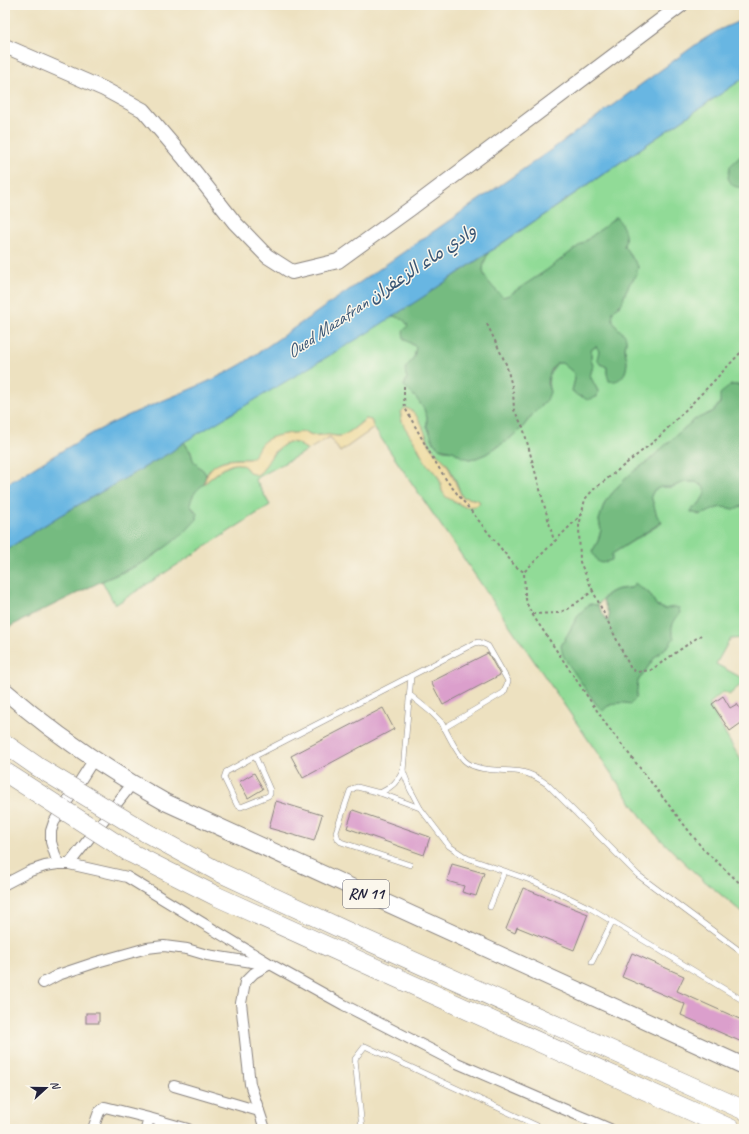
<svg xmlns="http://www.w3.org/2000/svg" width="749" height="1134" font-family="Caveat,'Playpen Sans Arabic',sans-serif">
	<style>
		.green { fill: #91db97; stroke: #5a7e69; fill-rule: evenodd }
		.forest { fill: #74bb80; stroke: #4b6e5e }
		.sand { fill: #eeda9e; stroke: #887e6c }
		.water { fill: #68b6e2; stroke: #456c8e }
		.building { fill: #db9fcc }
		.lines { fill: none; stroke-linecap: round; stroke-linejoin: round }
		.lane-casing { stroke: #88827e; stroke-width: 6 }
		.street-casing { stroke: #88827e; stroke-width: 12 }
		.secondary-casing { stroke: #88827e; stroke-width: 16 }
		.primary-casing { stroke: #88827e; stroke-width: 18 }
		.highway-casing { stroke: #88827e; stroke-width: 20 }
		.path { stroke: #88827e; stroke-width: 2; stroke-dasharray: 3 3; stroke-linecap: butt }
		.lane { stroke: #fff; stroke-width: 5 }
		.street { stroke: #fff; stroke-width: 10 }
		.secondary { stroke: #fff; stroke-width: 14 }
		.primary { stroke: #fff; stroke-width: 16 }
		.highway { stroke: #fff; stroke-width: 19 }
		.highway-bridge-casing { stroke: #88827e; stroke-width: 20; stroke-linecap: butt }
		.highway-bridge { stroke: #fff; stroke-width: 19 }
		.labels { text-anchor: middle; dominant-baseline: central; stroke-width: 3; stroke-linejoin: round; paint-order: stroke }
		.shield { fill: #fbf7ec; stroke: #636270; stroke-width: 1 }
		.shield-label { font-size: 16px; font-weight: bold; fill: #22223b }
		.water-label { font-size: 18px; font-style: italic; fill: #3a5675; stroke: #fbf7ec }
	</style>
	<rect width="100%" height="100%" fill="#fbf7ec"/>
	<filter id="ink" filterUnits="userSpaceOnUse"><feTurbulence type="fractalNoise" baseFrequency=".025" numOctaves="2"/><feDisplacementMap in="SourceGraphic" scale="8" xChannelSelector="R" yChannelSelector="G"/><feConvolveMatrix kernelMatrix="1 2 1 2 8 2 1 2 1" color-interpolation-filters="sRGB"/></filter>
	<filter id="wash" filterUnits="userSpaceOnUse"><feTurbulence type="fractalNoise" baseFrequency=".012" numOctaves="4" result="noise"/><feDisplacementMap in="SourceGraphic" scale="16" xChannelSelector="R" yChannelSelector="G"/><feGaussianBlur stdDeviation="0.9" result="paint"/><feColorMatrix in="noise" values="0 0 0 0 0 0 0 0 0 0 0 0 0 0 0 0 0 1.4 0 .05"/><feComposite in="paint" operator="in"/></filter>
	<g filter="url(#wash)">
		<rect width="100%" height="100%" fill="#ede1c0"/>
		<g class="green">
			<path d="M744,78V385H731L714,411L694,420L681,431L647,462L634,471L619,485L605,502L599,520L601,530L598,541L592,552L612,554L662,523L657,516L651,496L654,490L661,487H672L685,482H696L704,487L705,494L699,504L690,511L699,515C705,513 711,510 717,508C729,505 733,514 744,504V638L730,639L716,664L744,679V682L729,695L723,692L709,704L727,737L744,765V914L695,873L650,829L622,789L374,428L371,420L365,419C358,425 350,433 341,436C336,437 330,435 324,435C316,435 314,437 306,432L270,438L252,457L249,459C230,459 217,458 206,475L203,470L197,465L193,460L191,452L184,442L393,316C400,318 405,319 408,326L404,339L416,347C415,350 415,354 414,357C410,366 402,366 407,378L404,386L417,399L424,409L427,417V426L434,443L443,450L453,451L462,457L469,459L476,458L486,454L498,446L507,441L523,427L550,392C546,379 550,372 557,363H562L574,373L575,379L572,391H598L590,376L593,366L591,359V350L597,346L599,351L600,364L607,367V374L625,373L627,362L625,350L626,341L624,334L618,329L612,319L613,311L622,303L626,291L630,283L636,276L638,267L624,246L617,217L547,270L509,295L503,297C496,290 483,279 483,269C483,264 486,258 488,253ZM405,408L425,433L432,449L448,465L456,481L462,497L478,500L480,503L460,505L454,502L442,491L441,483L437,475L426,463L401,418V412ZM641,588L649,593L657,606L665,609L674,607L678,608L680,613L675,619L671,626V633L669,645L655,657L638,681L631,704L621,702L605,707L596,704L580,680L561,646L579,614L590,604L598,605C601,602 603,598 606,595C615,587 629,588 641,588Z"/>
			<path d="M290,442L297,443L308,450L255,479L270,505L115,605L102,581C116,575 131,569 144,562C164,550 181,535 197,519L195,510L189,505L192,497L196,490L222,469L237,463L243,465L251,474C256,470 264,466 268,460C276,452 279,446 290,442Z"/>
		</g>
		<g class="forest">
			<path d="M744,153V187C734,188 732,186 728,178L730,166Z"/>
			<path d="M617,217C623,227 628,234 624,246L638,266L636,276L630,283L626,291L622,303L613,311C612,319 613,325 620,330C621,332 623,332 624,334C628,339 625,344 625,349C625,353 627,358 627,362C627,373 621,383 609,381L607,374V367L600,364L597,359L599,351L596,346L591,350V359L593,366L590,376L598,391L597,397L587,400L583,397L578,396L572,391L575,379L574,373L562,363H557L551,370L547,383L550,392L547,400L531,416L523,427L507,441L498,446L486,454L476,458L469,459L462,457L453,451L439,448L434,443L427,426V417L424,409L417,399L404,386L407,378C402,366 409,366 414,357C415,354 415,350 416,347L404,339L403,331L408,326C405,319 400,318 393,316L423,297L488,253C486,258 483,265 483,270C484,280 496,290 503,297L509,295L547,270Z"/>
			<path d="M731,385H744V504C733,514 729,505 717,508C711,510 705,515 699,514C696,514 692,512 690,511L699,504L705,494L704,487L696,482H685L672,487H661L654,490L651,496L657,516L662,522L612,554V560L602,563L598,562L592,552L598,541L601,530L599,520L605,502L619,485L634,471L647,462L681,431L694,420L714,411L720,403V394Z"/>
			<path d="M184,442L191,453L193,460L197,465L203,470L206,475L204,484C196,490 192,495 190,505L197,514V519L185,532L170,544L144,562L102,581L5,629V552L15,544L59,516L171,452Z"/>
			<path d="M635,583L641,588L649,593L657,606L665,609L674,607L679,608L680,613C673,622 669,628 674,638L669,645L655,657L638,681L636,698L631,704C622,702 609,702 603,711L596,704L567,662L563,655L561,646L579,614L590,604L598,605L608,622L609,615L603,600C609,589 620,589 631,588Z"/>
		</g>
		<g class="sand">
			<path d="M405,408C421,411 424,436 432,448C436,454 444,459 448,466C453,476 457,487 462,497L478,500L480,503L476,506L465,507L446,497L442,491L441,483L437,475L426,463L417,446L404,426L401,418V412Z"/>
			<path d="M366,419L371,420L374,428L340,452L330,437L308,450L297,443L290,442L285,444L274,452L262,471L257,475C246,473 249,468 242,465C231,459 212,477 204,484C209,459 228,459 249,459C256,456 257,449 261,444C270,434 293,433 306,432C314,437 316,435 325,435C330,434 336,437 341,436C350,433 358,425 366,419Z"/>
		</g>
		<path class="water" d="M744,19V78L423,297L364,335L184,442L171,452L59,516L15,544L5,552V485C45,462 83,436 125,417C163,399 205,386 242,364L551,150L698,43L719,30Z"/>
		<g id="blocks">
			<g class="building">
				<path d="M488,653L500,675L443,705L431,682Z"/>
				<path d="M723,696L730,708L737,704L744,715V721L730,731L712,704Z"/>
				<path d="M383,708L394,729L303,778L291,756Z"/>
				<path d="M254,773L263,789L248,798L239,782Z"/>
				<path d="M276,801L322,815L314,841L269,828Z"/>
				<path d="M353,810L430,837L424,855L347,828Z"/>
				<path d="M452,864L484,873L476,896L462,892L464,886L447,881Z"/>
				<path d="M523,888L588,914L574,950L517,927L515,933L506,929Z"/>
				<path d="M632,953L684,976L677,991L744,1021V1043L681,1015L685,1004L622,977Z"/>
				<rect x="86" y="1013" width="13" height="10"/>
			</g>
		</g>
	</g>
	<g filter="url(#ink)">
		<use href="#blocks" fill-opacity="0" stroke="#88827e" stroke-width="1"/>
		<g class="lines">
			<g class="lane-casing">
				<g id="lane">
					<path d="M411,676L403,771L410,789L420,808L449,846L467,858L530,880L561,894L590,908L744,1001"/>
					<path d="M410,695L432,713L441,722C448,733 456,753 465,761C478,773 506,769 522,772C531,774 540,779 547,784L638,875L744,954"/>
					<path d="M255,756L270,790V794L268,796L241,807L237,805L224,778L226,772L255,756L475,643L479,642L488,646L508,681L505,690L503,693L444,728"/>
					<path d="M380,793C391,788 398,782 403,771"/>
					<path d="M410,865L341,842L338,839L336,832L350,791L354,788L357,787L380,793L420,808"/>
					<path d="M490,907L504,872"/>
					<path d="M592,962L612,922"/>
					<path d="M362,1129L355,1059L365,1046L544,1129"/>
				</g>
			</g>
			<g class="street-casing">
				<g id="street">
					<path d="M58,864L51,842V831L54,822L94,759"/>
					<path d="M69,864L132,784"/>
					<path d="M5,884L30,871L45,866L58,864H69L127,877L270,964"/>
					<path d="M43,983L58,975L97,962L147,948L164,946L187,949L207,955L264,964"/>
					<path d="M174,1086L259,1111"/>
					<path d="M93,1129L99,1112L105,1107L149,1118"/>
					<path d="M146,1129L149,1118L188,1129"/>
					<path d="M265,1129L250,1084L241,1003L245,982L254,973L270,964L344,1005L457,1063L610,1129"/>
				</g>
			</g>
			<g class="secondary-casing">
				<path id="secondary" d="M5,46L104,89L143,110L184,158L235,223L267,256L292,272L338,261L410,209L681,5"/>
			</g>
			<g class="primary-casing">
				<path id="primary" d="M5,691C55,735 107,770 165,802L744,1066"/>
			</g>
			<g class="highway-casing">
				<g id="highway">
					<path d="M145,832L219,872L344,930L744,1110"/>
					<path d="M129,852L216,896L731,1129"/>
				</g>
			</g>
			<g class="path">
				<path d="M487,324L506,364L513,390L514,410L523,427L554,541"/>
				<path d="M404,386V397L405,408L431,455L447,481L515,566L524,572"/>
				<path d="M582,514L524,572L525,594L527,604L532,614L608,727L703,849L744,887"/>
				<path d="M593,591L580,562L579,526L585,499L593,490L657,439L711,384L744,349"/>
				<path d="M532,614L558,613L568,609L593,591L631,669L637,672L651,670L701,635"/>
			</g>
			<use href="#lane" class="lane"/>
			<use href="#street" class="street"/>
			<use href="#secondary" class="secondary"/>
			<use href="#primary" class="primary"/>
			<use href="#highway" class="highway"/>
			<g class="highway-bridge-casing">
				<g id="highway-bridge">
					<path d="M5,744L38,767L145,832"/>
					<path d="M5,772L129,852"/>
				</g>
			</g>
			<use href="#highway-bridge" class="highway-bridge"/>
		</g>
	</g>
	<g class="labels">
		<rect class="shield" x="343" y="880" width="46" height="28" rx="3"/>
		<g class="shield-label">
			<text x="366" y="894">RN 11</text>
		</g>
		<g class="water-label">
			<text transform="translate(381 291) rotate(-34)">Oued Mazafran وادي ماء الزعفران</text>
		</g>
	</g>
	<rect width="749" height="1134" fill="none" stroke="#fbf7ec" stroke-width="20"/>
	<g transform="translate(46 1088) rotate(69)" stroke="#fbf7ec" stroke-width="3" paint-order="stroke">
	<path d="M0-3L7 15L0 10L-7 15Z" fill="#22223b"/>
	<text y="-6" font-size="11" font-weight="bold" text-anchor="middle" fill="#22223b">N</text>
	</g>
</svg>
